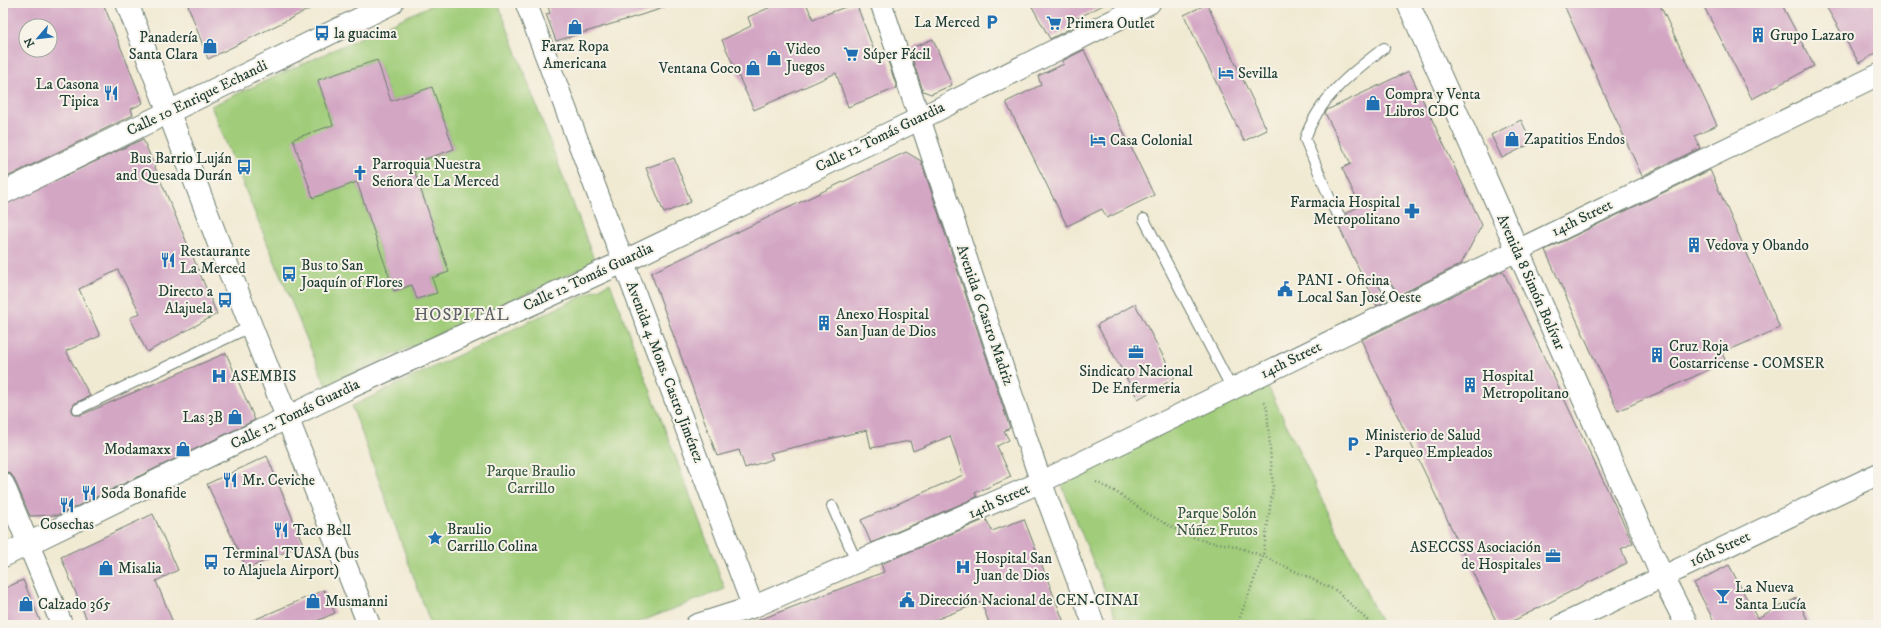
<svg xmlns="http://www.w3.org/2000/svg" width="1881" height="628" font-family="'IM FELL DW Pica',serif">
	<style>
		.green { fill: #a1cd7a; stroke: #608557; fill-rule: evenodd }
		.building { fill: #d3a6c4; fill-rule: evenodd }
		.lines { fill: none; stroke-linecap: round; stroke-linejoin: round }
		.lane-casing { stroke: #687a6c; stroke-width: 12 }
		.street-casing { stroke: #687a6c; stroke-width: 23 }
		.secondary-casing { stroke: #687a6c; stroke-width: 24 }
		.highway-casing { stroke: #687a6c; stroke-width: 24 }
		.path { stroke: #687a6c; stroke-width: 2.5; stroke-dasharray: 1 3; stroke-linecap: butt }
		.lane { stroke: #fff; stroke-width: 10 }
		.street { stroke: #fff; stroke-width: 21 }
		.secondary { stroke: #fff; stroke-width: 22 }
		.highway { stroke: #fff; stroke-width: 22 }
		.labels { text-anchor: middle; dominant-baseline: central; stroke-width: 4; stroke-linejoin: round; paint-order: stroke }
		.poi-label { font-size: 15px; fill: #1f3d34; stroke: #f7f3e8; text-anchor: start }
		.street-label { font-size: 15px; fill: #1f3d34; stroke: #f7f3e8 }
		.park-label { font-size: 15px; fill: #395a42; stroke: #f7f3e8 }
		.quarter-label { font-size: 17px; letter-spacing: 1px; fill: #5e6266; stroke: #f7f3e8 }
	</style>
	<rect width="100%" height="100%" fill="#f7f3e8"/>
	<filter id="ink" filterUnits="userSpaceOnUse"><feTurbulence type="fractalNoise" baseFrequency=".025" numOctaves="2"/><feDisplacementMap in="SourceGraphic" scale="8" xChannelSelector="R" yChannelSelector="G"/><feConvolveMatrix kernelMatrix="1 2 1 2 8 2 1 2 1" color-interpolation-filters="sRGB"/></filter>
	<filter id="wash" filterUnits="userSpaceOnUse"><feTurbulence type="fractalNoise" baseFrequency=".012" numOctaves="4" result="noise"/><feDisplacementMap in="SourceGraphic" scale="16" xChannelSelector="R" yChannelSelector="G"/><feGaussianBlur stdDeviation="0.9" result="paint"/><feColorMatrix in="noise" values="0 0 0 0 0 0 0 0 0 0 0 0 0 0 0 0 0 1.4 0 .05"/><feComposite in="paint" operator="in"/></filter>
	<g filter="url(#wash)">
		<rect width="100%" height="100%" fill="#f1ead3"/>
		<g class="green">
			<path d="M436,3H498L595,262L326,386L211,106ZM377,60L391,101L432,87L454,149L412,164L449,272L432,278L436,293L417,299L412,285L394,291L357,182L314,197L333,125L318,80Z"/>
			<path d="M610,283L725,589L631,625H431L352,406Z"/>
			<path d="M1266,382L1382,625H1119L1061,483Z"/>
		</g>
		<g id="blocks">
			<g class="building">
				<path d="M3,3H103L143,103L131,109L133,115L3,179ZM26,26H50V50H26Z"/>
				<path d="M187,3H322L208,59Z"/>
				<path d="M547,3H663L664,8L556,41L546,14L550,13Z"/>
				<path d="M780,3H806L813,19L856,3L878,61L887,58L897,88L848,107L836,73L754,110L722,40L751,26L748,17Z"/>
				<path d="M1030,3H1107L1070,22L1073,27L1050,39Z"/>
				<path d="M1563,3H1659L1717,125L1695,136L1700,148L1642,176Z"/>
				<path d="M1702,3H1781L1814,66L1752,99Z"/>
				<path d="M1824,3H1878V52L1859,63Z"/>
				<path d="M1207,4L1267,130L1244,141L1184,15Z"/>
				<path d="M933,39L952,85L931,94L923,91L909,49Z"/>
				<path d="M1084,50L1154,195L1107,218L1102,209L1067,226L1006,102L1041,85L1038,76L1064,64L1062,61Z"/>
				<path d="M377,60L391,101L432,87L454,149L412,164L449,272L432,278L437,293L417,299L412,285L394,291L357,182L313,198L293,139L333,125L318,80Z"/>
				<path d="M1409,71L1482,225L1461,264L1399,295L1388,279H1382L1379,286L1387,300L1377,306L1336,221H1344L1346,218V213L1360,206L1342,168L1351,164L1325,113L1327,110Z"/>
				<path d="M1521,120L1532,143L1502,158L1491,135Z"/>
				<path d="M143,139L217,314L147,352L130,318L140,313L118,270L79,289L100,336L66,351L90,396L75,403L72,408V411L75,415H81L226,353L255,420L59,515L30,516L14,478L10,473L3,471V205Z"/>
				<path d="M906,152L921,161L1010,428L1004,431L1009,440L997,446L1011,477L975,493L977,497L871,543L861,520L963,475L950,436L913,451L910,441L871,448L867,430L770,453L773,459L745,468L739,450L717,456L651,273Z"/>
				<path d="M674,158L691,202L664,213L646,168Z"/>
				<path d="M1710,170L1780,328L1722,353L1726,362L1618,411L1545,250Z"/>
				<path d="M1503,271L1633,543L1621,549L1627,563L1505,625H1498L1361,340Z"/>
				<path d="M1135,304L1175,378L1138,399L1097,325Z"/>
				<path d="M267,456L303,544L247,569L207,484Z"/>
				<path d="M153,514L178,570L156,581L174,625H89L61,557Z"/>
				<path d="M986,519L992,531L1024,519L1065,625H990L981,602L922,625H751V623L884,572L881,564Z"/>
				<path d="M1729,565L1757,618L1797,598L1810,625H1716L1694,583Z"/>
				<path d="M23,580L42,625H3V589Z"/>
				<path d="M324,590L335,613L308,625H242Z"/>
			</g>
		</g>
	</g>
	<g filter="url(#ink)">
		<use href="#blocks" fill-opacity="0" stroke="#687a6c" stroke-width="1"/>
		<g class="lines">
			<g class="lane-casing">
				<g id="lane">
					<path d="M1340,216L1334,209L1305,139C1318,99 1351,73 1384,48"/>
					<path d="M1144,219L1232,389"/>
					<path d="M1385,285L1399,307"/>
					<path d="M78,409L252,326"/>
					<path d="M832,506L857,563"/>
				</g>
			</g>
			<g class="street-casing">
				<g id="street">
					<path d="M526,3L753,607"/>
					<path d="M881,3L1041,482L1094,625"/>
					<path d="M3,483L62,625"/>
					<path d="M696,625L753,607L1041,482L1878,75"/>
					<path d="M1562,625L1878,474"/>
				</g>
			</g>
			<g class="secondary-casing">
				<g id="secondary">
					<path d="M1408,3L1662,576L1687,625"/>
					<path d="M3,193L392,3"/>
					<path d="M3,556L346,389L623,262L919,119L1149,3"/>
				</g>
			</g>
			<g class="highway-casing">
				<path id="highway" d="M127,3L225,260L369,625"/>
			</g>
			<g class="path">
				<path d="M1096,482L1116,492L1148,514L1187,535L1204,541L1231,545L1263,556L1337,591L1372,625"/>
				<path d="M1237,625L1263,556L1273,487L1267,409L1264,400"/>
			</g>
			<use href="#lane" class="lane"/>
			<use href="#street" class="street"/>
			<use href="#secondary" class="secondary"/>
			<use href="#highway" class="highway"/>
		</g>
	</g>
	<defs>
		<g id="parking-bare" transform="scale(1.2)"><path d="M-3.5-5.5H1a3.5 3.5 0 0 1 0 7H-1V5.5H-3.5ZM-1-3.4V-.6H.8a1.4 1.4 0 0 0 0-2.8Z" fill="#1f6fb2" stroke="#f7f3e8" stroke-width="2.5" paint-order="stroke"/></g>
		<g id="supermarket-bare" transform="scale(1.2)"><path d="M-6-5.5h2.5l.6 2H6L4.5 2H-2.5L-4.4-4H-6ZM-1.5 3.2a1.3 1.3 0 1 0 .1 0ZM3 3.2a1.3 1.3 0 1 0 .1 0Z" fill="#1f6fb2" stroke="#f7f3e8" stroke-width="2.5" paint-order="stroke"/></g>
		<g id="shop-bare" transform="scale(1.2)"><path d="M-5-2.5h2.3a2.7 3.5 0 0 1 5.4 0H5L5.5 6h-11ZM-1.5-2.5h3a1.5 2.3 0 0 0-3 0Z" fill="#1f6fb2" stroke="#f7f3e8" stroke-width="2.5" paint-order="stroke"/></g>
		<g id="bus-bare" transform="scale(1.2)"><path d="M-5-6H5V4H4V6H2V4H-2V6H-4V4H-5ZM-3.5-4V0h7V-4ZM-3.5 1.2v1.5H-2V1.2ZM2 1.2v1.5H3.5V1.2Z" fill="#1f6fb2" stroke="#f7f3e8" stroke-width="2.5" paint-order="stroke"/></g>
		<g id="building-bare" transform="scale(1.2)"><path d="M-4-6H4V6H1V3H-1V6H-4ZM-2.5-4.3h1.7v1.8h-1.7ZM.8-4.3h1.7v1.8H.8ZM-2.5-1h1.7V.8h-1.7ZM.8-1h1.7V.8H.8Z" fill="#1f6fb2" stroke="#f7f3e8" stroke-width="2.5" paint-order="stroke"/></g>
		<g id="hotel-bare" transform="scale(1.2)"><path d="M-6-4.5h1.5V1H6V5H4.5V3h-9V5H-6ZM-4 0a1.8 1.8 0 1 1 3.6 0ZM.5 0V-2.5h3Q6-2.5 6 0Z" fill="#1f6fb2" stroke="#f7f3e8" stroke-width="2.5" paint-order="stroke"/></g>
		<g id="restaurant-bare" transform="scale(1.2)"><path d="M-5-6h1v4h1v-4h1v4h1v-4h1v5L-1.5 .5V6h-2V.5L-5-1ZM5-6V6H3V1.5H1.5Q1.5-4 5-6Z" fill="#1f6fb2" stroke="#f7f3e8" stroke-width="2.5" paint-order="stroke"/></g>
		<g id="church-bare" transform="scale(1.2)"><path d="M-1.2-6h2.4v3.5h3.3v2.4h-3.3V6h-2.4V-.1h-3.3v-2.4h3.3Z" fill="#1f6fb2" stroke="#f7f3e8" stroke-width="2.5" paint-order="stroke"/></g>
		<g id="pharmacy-bare" transform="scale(1.2)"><path d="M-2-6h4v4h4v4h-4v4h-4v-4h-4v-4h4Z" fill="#1f6fb2" stroke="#f7f3e8" stroke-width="2.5" paint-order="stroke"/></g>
		<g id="civic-bare" transform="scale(1.2)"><path d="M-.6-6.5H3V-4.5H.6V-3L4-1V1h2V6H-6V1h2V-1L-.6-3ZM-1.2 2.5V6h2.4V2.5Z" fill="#1f6fb2" stroke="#f7f3e8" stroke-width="2.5" paint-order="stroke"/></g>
		<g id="office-bare" transform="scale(1.2)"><path d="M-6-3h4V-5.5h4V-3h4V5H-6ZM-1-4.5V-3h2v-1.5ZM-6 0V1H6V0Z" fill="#1f6fb2" stroke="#f7f3e8" stroke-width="2.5" paint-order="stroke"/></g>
		<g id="hospital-bare" transform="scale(1.2)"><path d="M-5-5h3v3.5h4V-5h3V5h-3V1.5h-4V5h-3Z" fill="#1f6fb2" stroke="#f7f3e8" stroke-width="2.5" paint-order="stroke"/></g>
		<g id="sight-bare" transform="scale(1.2)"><path d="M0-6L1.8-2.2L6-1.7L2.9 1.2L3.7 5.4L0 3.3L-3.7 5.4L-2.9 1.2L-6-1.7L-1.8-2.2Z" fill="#1f6fb2" stroke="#f7f3e8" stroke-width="2.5" paint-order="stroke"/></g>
		<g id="bar-bare" transform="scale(1.2)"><path d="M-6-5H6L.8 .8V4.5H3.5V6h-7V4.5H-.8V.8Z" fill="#1f6fb2" stroke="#f7f3e8" stroke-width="2.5" paint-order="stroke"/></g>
	</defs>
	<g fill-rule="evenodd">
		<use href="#parking-bare" x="992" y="22"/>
		<use href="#supermarket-bare" x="1054" y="23"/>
		<use href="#shop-bare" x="575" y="27"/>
		<use href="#bus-bare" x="322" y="33"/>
		<use href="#building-bare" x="1758" y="35"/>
		<use href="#shop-bare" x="210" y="46"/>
		<use href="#supermarket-bare" x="851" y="54"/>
		<use href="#shop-bare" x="774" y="58"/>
		<use href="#shop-bare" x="753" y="68"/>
		<use href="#hotel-bare" x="1226" y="73"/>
		<use href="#restaurant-bare" x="111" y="93"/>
		<use href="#shop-bare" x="1373" y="103"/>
		<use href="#shop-bare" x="1512" y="139"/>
		<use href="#hotel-bare" x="1098" y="140"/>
		<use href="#bus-bare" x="244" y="167"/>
		<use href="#church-bare" x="360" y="173"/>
		<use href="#pharmacy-bare" x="1412" y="211"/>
		<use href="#building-bare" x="1694" y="245"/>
		<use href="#restaurant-bare" x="168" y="260"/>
		<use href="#bus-bare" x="289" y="274"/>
		<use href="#civic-bare" x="1285" y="289"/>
		<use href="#bus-bare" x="225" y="300"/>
		<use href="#building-bare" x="824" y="323"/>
		<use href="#office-bare" x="1136" y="352"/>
		<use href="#building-bare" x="1657" y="355"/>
		<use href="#hospital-bare" x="219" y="376"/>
		<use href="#building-bare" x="1470" y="385"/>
		<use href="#shop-bare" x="235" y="417"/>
		<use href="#parking-bare" x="1353" y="444"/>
		<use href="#shop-bare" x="183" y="449"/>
		<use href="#restaurant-bare" x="230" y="480"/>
		<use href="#restaurant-bare" x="89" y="493"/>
		<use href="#restaurant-bare" x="67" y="505"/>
		<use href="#restaurant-bare" x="281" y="530"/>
		<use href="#sight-bare" x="435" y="538"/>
		<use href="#office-bare" x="1553" y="556"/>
		<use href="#bus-bare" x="211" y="562"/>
		<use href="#hospital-bare" x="963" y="567"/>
		<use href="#shop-bare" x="106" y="568"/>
		<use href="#bar-bare" x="1723" y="596"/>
		<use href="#civic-bare" x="907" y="600"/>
		<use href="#shop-bare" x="313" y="601"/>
		<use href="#shop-bare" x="26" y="604"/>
	</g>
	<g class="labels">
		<g class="poi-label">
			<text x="980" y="22" text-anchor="end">La Merced</text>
			<text x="1066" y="23">Primera Outlet</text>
			<text x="334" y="33">la guacima</text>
			<text x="1770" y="35">Grupo Lazaro</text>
			<text x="198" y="37" text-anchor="end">Panadería<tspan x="198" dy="17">Santa Clara</tspan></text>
			<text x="575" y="46" text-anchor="middle">Faraz Ropa<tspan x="575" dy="17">Americana</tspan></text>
			<text x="786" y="49">Video<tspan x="786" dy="17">Juegos</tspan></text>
			<text x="863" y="54">Súper Fácil</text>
			<text x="741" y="68" text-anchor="end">Ventana Coco</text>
			<text x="1238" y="73">Sevilla</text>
			<text x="99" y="84" text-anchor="end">La Casona<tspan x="99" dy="17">Tipica</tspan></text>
			<text x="1385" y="94">Compra y Venta<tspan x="1385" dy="17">Libros CDC</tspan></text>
			<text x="1524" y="139">Zapatitios Endos</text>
			<text x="1110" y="140">Casa Colonial</text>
			<text x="232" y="158" text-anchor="end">Bus Barrio Luján<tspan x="232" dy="17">and Quesada Durán</tspan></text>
			<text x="372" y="164">Parroquia Nuestra<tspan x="372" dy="17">Señora de La Merced</tspan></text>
			<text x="1400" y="202" text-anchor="end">Farmacia Hospital<tspan x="1400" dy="17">Metropolitano</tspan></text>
			<text x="1706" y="245">Vedova y Obando</text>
			<text x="180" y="251">Restaurante<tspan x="180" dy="17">La Merced</tspan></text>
			<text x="301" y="265">Bus to San<tspan x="301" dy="17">Joaquín of Flores</tspan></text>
			<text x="1297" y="280">PANI - Oficina<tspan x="1297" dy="17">Local San José Oeste</tspan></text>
			<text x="213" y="291" text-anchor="end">Directo a<tspan x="213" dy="17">Alajuela</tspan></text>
			<text x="836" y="314">Anexo Hospital<tspan x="836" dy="17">San Juan de Dios</tspan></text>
			<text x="1669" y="346">Cruz Roja<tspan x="1669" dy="17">Costarricense - COMSER</tspan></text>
			<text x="1136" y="371" text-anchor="middle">Sindicato Nacional<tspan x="1136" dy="17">De Enfermeria</tspan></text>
			<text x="231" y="376">ASEMBIS</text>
			<text x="1482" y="376">Hospital<tspan x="1482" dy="17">Metropolitano</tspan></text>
			<text x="223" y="417" text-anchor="end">Las 3B</text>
			<text x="1365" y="435">Ministerio de Salud<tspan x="1365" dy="17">- Parqueo Empleados</tspan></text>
			<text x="171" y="449" text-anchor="end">Modamaxx</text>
			<text x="242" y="480">Mr. Ceviche</text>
			<text x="101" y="493">Soda Bonafide</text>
			<text x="67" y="524" text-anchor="middle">Cosechas</text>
			<text x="447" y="529">Braulio<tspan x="447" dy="17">Carrillo Colina</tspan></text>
			<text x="293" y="530">Taco Bell</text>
			<text x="1541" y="547" text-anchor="end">ASECCSS Asociación<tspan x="1541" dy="17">de Hospitales</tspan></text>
			<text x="223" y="553">Terminal TUASA (bus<tspan x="223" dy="17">to Alajuela Airport)</tspan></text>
			<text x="975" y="558">Hospital San<tspan x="975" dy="17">Juan de Dios</tspan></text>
			<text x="118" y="568">Misalia</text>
			<text x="1735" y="587">La Nueva<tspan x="1735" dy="17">Santa Lucía</tspan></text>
			<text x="919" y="600">Dirección Nacional de CEN-CINAI</text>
			<text x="325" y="601">Musmanni</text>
			<text x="38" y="604">Calzado 365</text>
		</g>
		<g class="street-label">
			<text transform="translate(197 98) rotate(-26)">Calle 10 Enrique Echandi</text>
			<text transform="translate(880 137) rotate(-26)">Calle 12 Tomás Guardia</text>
			<text transform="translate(1582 218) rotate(-26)">14th Street</text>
			<text transform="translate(588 277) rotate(-25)">Calle 12 Tomás Guardia</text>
			<text transform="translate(1531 282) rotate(66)">Avenida 8 Simón Bolívar</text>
			<text transform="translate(985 315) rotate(71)">Avenida 6 Castro Madriz</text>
			<text transform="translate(1291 360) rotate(-26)">14th Street</text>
			<text transform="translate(665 372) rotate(69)">Avenida 4 Mons. Castro Jiménez</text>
			<text transform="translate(295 414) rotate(-26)">Calle 12 Tomás Guardia</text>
			<text transform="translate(999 501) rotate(-24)">14th Street</text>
			<text transform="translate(1720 549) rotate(-25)">16th Street</text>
		</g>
		<g class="park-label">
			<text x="531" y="471">Parque Braulio<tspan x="531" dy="17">Carrillo</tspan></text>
			<text x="1217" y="513">Parque Solón<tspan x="1217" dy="17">Núñez Frutos</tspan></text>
		</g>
		<g class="quarter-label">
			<text x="462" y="315">HOSPITAL</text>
		</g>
	</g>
	<rect width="1881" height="628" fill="none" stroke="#f7f3e8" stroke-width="16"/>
	<g transform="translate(38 38) rotate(242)"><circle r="19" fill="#f7f3e8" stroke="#a1aaa0"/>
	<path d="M0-3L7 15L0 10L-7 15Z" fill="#1f6fb2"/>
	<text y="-6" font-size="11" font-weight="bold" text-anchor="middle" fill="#1f3d34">N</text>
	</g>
</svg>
